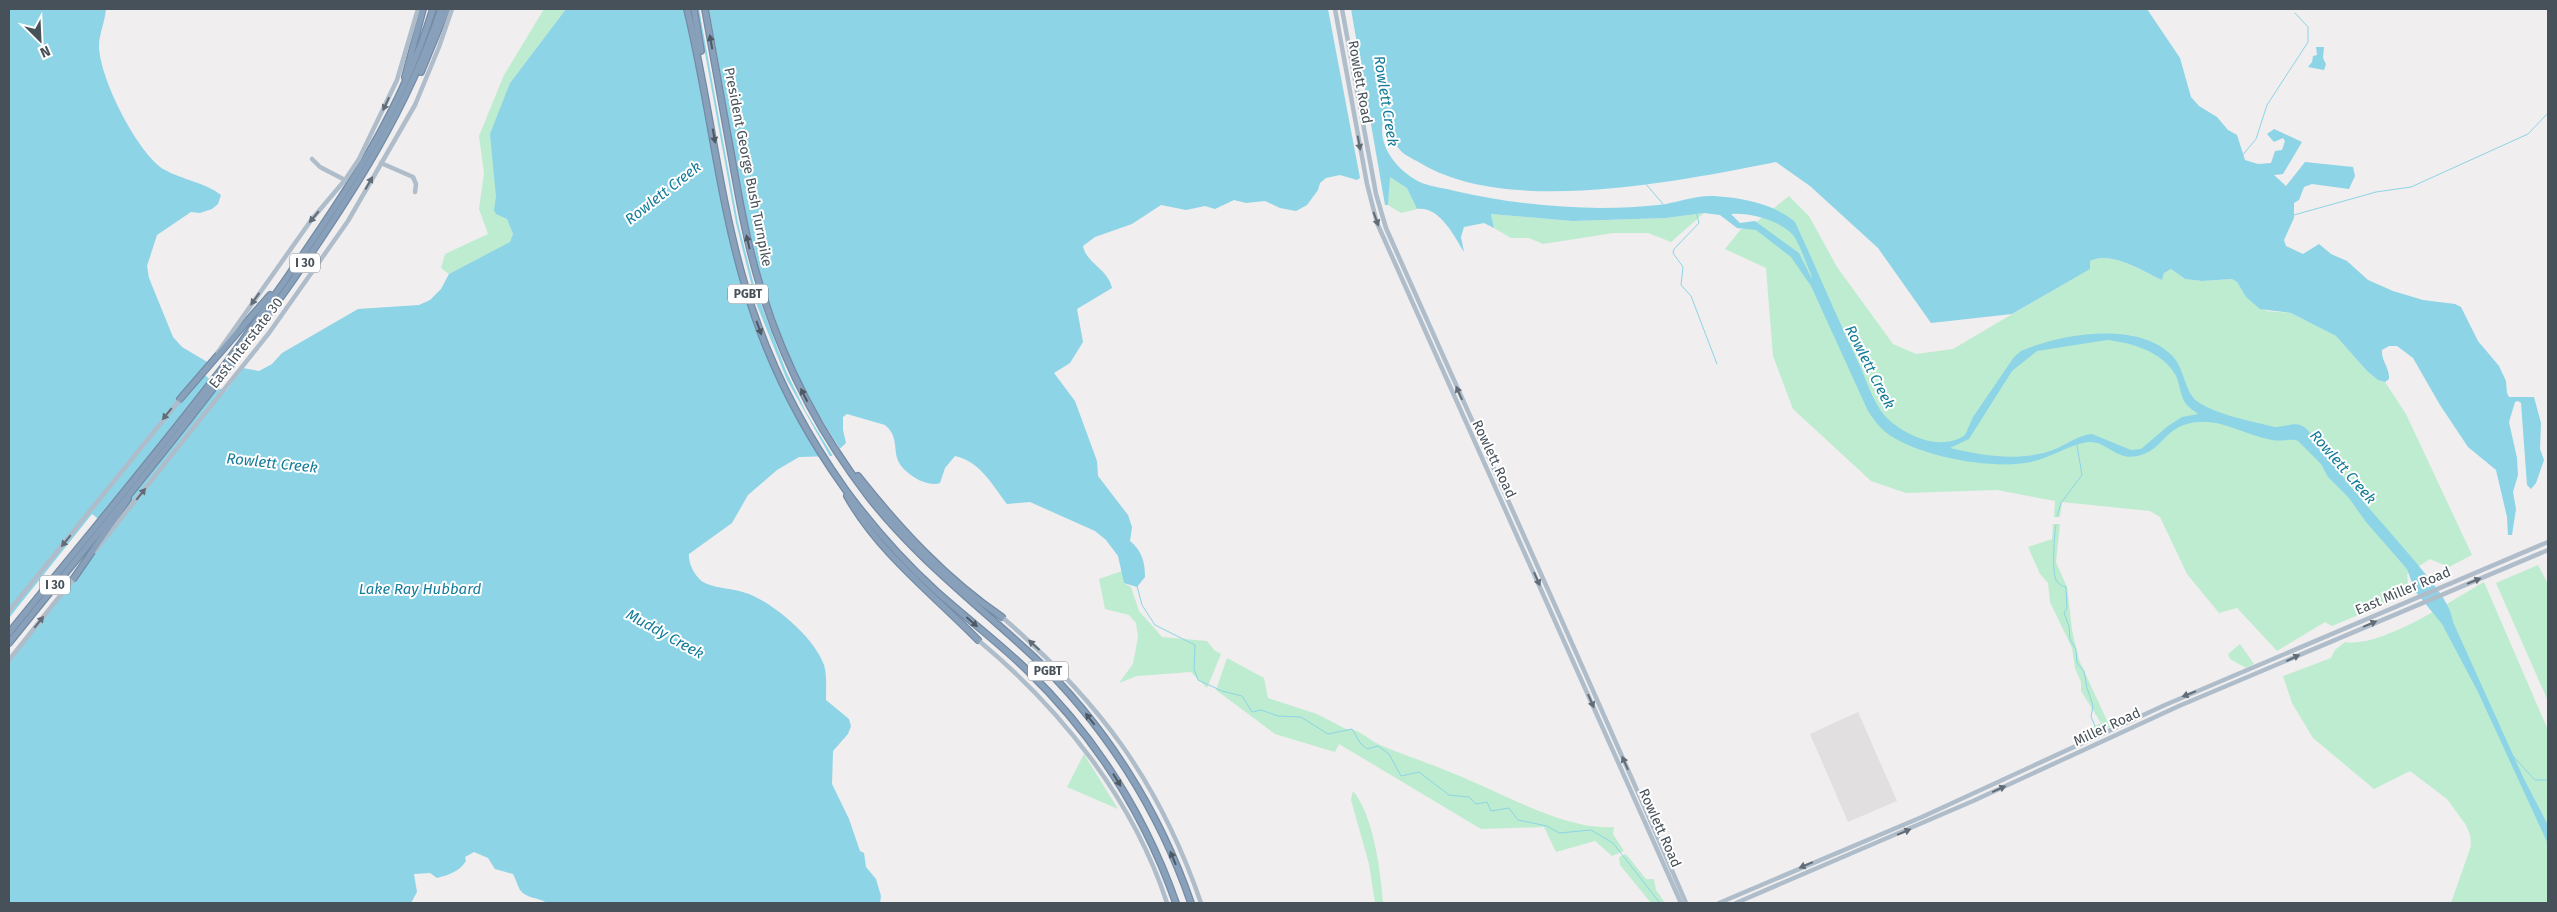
<svg xmlns="http://www.w3.org/2000/svg" width="2557" height="912" font-family="'Fira Sans',sans-serif">
	<style>
		.education { fill: #e1dfdf }
		.green { fill: #beecd0 }
		.water { fill: #8dd4e7; fill-rule: evenodd }
		.pier { fill: #f0eeee }
		.lines { fill: none; stroke-linecap: round; stroke-linejoin: round }
		.stream { stroke: #8dd4e7; stroke-width: 1 }
		.river { stroke: #8dd4e7; stroke-width: 4.5 }
		.highway-casing { stroke: #738ba6; stroke-width: 8 }
		.major { stroke: #afbdcb; stroke-width: 4.5 }
		.highway { stroke: #88a0ba; stroke-width: 5.5 }
		.oneway { fill: #4e5964 }
		.oneway2 { fill: #616c76 }
		.labels { text-anchor: middle; dominant-baseline: central; stroke-width: 4; stroke-linejoin: round; paint-order: stroke }
		.shield { fill: #fff; stroke: #7e858c; stroke-width: 1 }
		.shield-label { font-size: 12px; font-weight: bold; fill: #47515a }
		.street-label { font-size: 14px; fill: #47515a; stroke: #fff }
		.water-label { font-size: 15px; font-style: italic; fill: #147c99; stroke: #fff }
	</style>
	<rect width="100%" height="100%" fill="#f0eeee"/>
	<path class="education" d="M1858,712L1897,801L1848,822L1810,734Z"/>
	<g class="green">
		<path d="M544,9H566L510,83L507,219L513,234L511,242L449,274L441,268L445,254L488,234L479,209L484,173L479,136L504,75Z"/>
		<path d="M1389,176L1407,188L1417,209L1401,213L1388,205Z"/>
		<path d="M1789,196L1809,216L1837,267L1893,344L1916,354L1953,349L2089,269L2090,261C2111,250 2141,271 2162,280L2164,273L2171,269L2185,279L2202,281L2232,279L2237,282L2246,297L2267,311L2291,313L2336,336L2367,371L2378,380L2385,382L2406,414L2472,555L2449,567L2430,559L2407,574L2409,594L2332,626L2325,622L2277,651L2237,608L2219,613L2187,574L2160,517L2150,511L2062,502L2060,517H2054L2055,501L1997,490L1906,493L1871,481L1793,409L1773,356L1766,268L1725,249L1741,229L1749,228Z"/>
		<path d="M1704,213L1671,242L1648,233H1613L1543,244L1529,238H1511L1494,228L1491,214L1572,221L1666,218Z"/>
		<path d="M2053,524H2060L2056,562L2067,587L2072,630L2079,660L2110,727L2093,735L2091,728L2101,723L2081,691V682L2075,668L2072,648L2050,602L2048,583L2040,574L2028,547L2052,539Z"/>
		<path d="M2538,565L2548,584V701L2496,583Z"/>
		<path d="M1122,571L1124,583L1131,587L1139,611L1162,637L1207,641L1214,650L1221,654L1207,688L1191,672L1137,676L1119,683L1133,664L1138,637L1136,623L1129,615L1105,609L1099,579Z"/>
		<path d="M2484,582L2548,730V903H2451L2471,846L2470,835L2466,825L2447,799L2410,771L2374,789L2313,738L2292,703L2283,676L2331,658L2335,650L2345,642C2382,648 2450,601 2484,582Z"/>
		<path d="M2240,644L2254,664L2246,668L2230,659L2228,654Z"/>
		<path d="M1227,658L1264,678L1268,698L1317,714L1346,729C1358,728 1369,740 1380,745C1409,757 1440,767 1469,780C1509,797 1570,831 1614,827L1613,834L1624,851L1612,856L1595,841L1556,852L1544,827L1481,829L1339,744L1335,752L1275,734L1216,690Z"/>
		<path d="M1084,754L1118,809L1067,787Z"/>
		<path d="M1353,791C1373,814 1381,872 1383,903H1375L1369,864L1351,800Z"/>
		<path d="M1626,854L1646,879H1654L1656,890L1665,903H1651L1620,865L1619,857Z"/>
	</g>
	<g class="water">
		<path d="M9,9H106C105,22 99,34 99,46C99,77 138,155 165,170C183,180 204,182 221,195L218,204L212,209L200,213L191,212L157,235L147,266L149,278L173,337L182,347L209,363L205,375L220,389L226,391L243,368L259,371L272,364L282,353L358,309L419,305L430,300L441,289L449,274L510,242L513,234L507,219L496,214L494,210L496,197L490,134L510,83L566,9H1328L1360,178L1357,180L1340,175L1326,178L1320,183L1318,190L1307,205L1296,211L1280,208L1265,201L1246,203L1234,200L1215,209L1205,206L1186,210L1161,205L1132,224L1095,237L1083,246C1086,263 1108,269 1112,288L1077,309L1083,342L1070,363L1054,373L1075,401L1097,461L1098,476L1128,515L1132,527L1130,541C1142,551 1145,562 1145,577L1137,587L1124,583L1118,556L1106,540L1095,531L1030,502L1007,504C992,485 981,462 955,456L945,468L940,483C926,488 901,472 897,458C894,445 897,435 885,425L847,414L843,417V430L846,443L832,456L799,457L777,470L748,495L732,523L689,554C688,564 696,579 705,583C718,589 733,588 746,593C773,602 815,638 824,665C827,675 826,689 826,700L849,719L851,726L848,734L833,751L832,784L849,819L860,851L864,853L866,867L876,879L881,896L880,903H547C538,897 527,899 520,890C517,885 516,879 513,874L495,869L488,858L474,852L465,857L466,861C459,872 448,875 437,878L430,873L414,874L417,892L411,903H9V657L111,529L92,514L9,618Z"/>
		<path d="M1351,9H2147L2180,58L2191,97L2199,106L2217,117L2228,130L2237,135L2245,160L2258,164L2271,163L2275,151L2282,150L2285,141L2283,138L2274,142L2267,134L2274,129L2302,142L2283,174L2274,175L2286,186L2305,162L2353,167L2355,176L2349,189L2312,184L2304,187L2299,200L2294,203V218L2284,240L2286,246L2303,254L2319,244L2331,254L2347,261L2368,280L2393,291L2423,300L2455,304L2461,307L2478,341L2499,366L2506,381L2507,393L2509,397H2534L2541,423L2540,449L2544,460L2536,483L2531,489L2527,485L2521,403L2518,401L2515,402L2509,422L2517,458L2518,475L2513,492L2516,509L2512,535H2508L2507,517L2496,470L2468,447L2440,405L2413,358L2397,346H2389L2382,350C2381,361 2390,368 2389,379L2385,382L2378,380L2367,371L2336,336L2291,313L2260,309L2246,297L2237,282L2232,279L2202,281L2185,279L2171,269L2164,273L2162,280C2142,271 2111,250 2090,261V269L2012,314L1931,323L1878,248L1810,186L1776,162C1680,181 1510,216 1422,164C1416,160 1405,156 1400,150C1393,142 1388,130 1383,121C1377,147 1399,173 1422,183C1432,187 1445,188 1455,191C1520,206 1592,212 1658,205C1677,203 1694,195 1714,196C1742,198 1773,203 1795,222C1817,269 1837,318 1860,366C1866,380 1875,406 1886,417C1905,436 1941,452 1965,435L1973,417L2014,357L2021,351C2062,333 2143,320 2175,359C2185,372 2185,393 2198,402C2217,415 2252,421 2274,427C2282,428 2293,422 2300,425C2311,429 2320,447 2327,456C2359,500 2398,539 2432,582C2440,593 2451,607 2453,622L2524,779L2548,825V844L2478,692L2442,624L2415,591L2407,569L2366,522L2349,498L2328,477L2321,464L2298,441C2290,438 2281,442 2272,440C2248,436 2223,420 2199,422C2165,424 2165,448 2141,455C2117,463 2107,440 2088,442C2068,445 2050,458 2031,462C1993,470 1923,457 1891,436C1881,430 1875,421 1868,411L1811,286L1791,257L1756,230L1737,228L1720,215L1704,213L1666,218L1572,221L1491,214L1494,228L1484,223L1464,227L1461,237L1464,252C1454,236 1440,206 1417,209L1407,188L1390,177L1388,205H1385ZM1731,214C1750,212 1781,221 1793,235C1801,246 1805,262 1811,274L1816,278L1815,285L1799,253L1755,221L1740,223ZM2107,340C2132,343 2161,351 2175,374C2180,383 2180,396 2186,404C2189,408 2195,411 2198,414L2182,417L2168,426L2141,449L2131,450L2092,434C2078,435 2066,445 2053,450C2020,462 1984,456 1950,448L1969,439L2012,371L2037,351Z"/>
		<path d="M2316,47H2324L2323,58L2326,64L2324,70L2308,67L2312,62L2313,56L2317,55Z"/>
	</g>
	<g class="pier">
		<path d="M684,9H697L736,223L756,303L787,380L831,458H821L810,441L749,306Z"/>
		<path d="M699,9H709L745,212L762,283L793,367L819,415L842,452L834,458L806,412L786,371L754,285L738,223Z"/>
	</g>
	<g class="lines">
		<g class="stream">
			<path d="M2241,157L2256,139L2267,105L2308,42V27L2295,13"/>
			<path d="M1645,183L1663,204"/>
			<path d="M1696,212L1699,223L1674,249L1673,253L1683,267L1681,285L1691,296L1717,364"/>
			<path d="M2294,215L2376,192L2411,187L2528,134L2548,113"/>
			<path d="M2057,516L2061,503L2082,475L2077,445"/>
			<path d="M2056,525C2054,534 2052,571 2056,580C2058,584 2062,586 2066,587L2067,608L2064,613L2069,626L2070,639L2076,650L2077,663L2084,671L2087,688L2093,705L2091,717L2097,730"/>
			<path d="M1137,586L1142,605L1155,625L1195,645L1194,669L1198,680L1222,691L1242,696L1252,712L1261,710L1278,716L1301,717L1328,734L1352,729L1361,744L1367,749L1378,746L1389,754L1401,776L1419,772L1449,795L1469,797L1476,804L1487,802L1491,811L1509,808L1518,820L1547,826L1559,833L1591,830L1613,843L1660,903"/>
			<path d="M2514,757L2535,780H2548"/>
		</g>
		<path class="river" d="M1813,272L1816,289"/>
		<g class="highway-casing">
			<g id="highway">
				<path d="M687,9C709,99 718,193 744,282C765,356 800,426 845,489C872,526 902,560 936,591C966,618 998,642 1027,670C1094,735 1145,815 1176,903"/>
				<path d="M694,9L701,51"/>
				<path d="M705,9C714,59 723,109 732,159C740,204 748,249 762,292C785,366 821,435 868,496C916,558 977,604 1034,657C1105,725 1159,810 1191,903"/>
				<path d="M421,72L447,9"/>
				<path d="M405,77L423,9"/>
				<path d="M180,399L270,295"/>
				<path d="M858,476C900,529 946,579 1002,617"/>
				<path d="M847,496C879,553 933,594 978,640"/>
				<path d="M74,578L128,499"/>
				<path d="M9,633C81,544 155,456 224,366C245,338 264,310 284,282C346,193 401,113 433,9"/>
				<path d="M9,643C105,523 205,406 293,280C353,193 407,110 441,9"/>
			</g>
		</g>
		<g class="major">
			<path d="M1335,9L1367,184L1377,223L1681,903"/>
			<path d="M1342,9L1376,194L1386,228C1486,453 1589,677 1686,903"/>
			<path d="M312,159L320,167L345,180"/>
			<path d="M381,163L413,177L416,184L415,192"/>
			<path d="M218,352L312,219L345,180L359,159L397,80L418,9"/>
			<path d="M95,551L269,333L348,221L415,105L439,47L452,9"/>
			<path d="M9,611L182,397"/>
			<path d="M1002,617C1099,701 1159,781 1201,903"/>
			<path d="M978,640C1061,709 1133,799 1167,903"/>
			<path d="M9,660L75,577"/>
			<path d="M1719,903L1922,817L2165,705L2548,542"/>
			<path d="M1736,903L1973,801L2179,706L2548,550"/>
		</g>
		<use href="#highway" class="highway"/>
	</g>
	<defs><path id="oneway-solid" d="M-6-.8H1V-3.2L6.5 0L1 3.2V.8H-6Z" transform="scale(1.25)"/></defs>
	<g class="oneway">
		<use href="#oneway-solid" transform="translate(711 42) rotate(-100)"/>
		<use href="#oneway-solid" transform="translate(714 136) rotate(80)"/>
		<use href="#oneway-solid" transform="translate(748 242) rotate(-103)"/>
		<use href="#oneway-solid" transform="translate(759 328) rotate(70)"/>
		<use href="#oneway-solid" transform="translate(804 395) rotate(-117)"/>
		<use href="#oneway-solid" transform="translate(972 622) rotate(41)"/>
		<use href="#oneway-solid" transform="translate(1090 719) rotate(-128)"/>
		<use href="#oneway-solid" transform="translate(1117 780) rotate(58)"/>
		<use href="#oneway-solid" transform="translate(1173 858) rotate(-113)"/>
	</g>
	<g class="oneway2">
		<use href="#oneway-solid" transform="translate(386 104) rotate(115)"/>
		<use href="#oneway-solid" transform="translate(1359 143) rotate(80)"/>
		<use href="#oneway-solid" transform="translate(369 183) rotate(-61)"/>
		<use href="#oneway-solid" transform="translate(314 217) rotate(130)"/>
		<use href="#oneway-solid" transform="translate(1376 219) rotate(70)"/>
		<use href="#oneway-solid" transform="translate(255 299) rotate(125)"/>
		<use href="#oneway-solid" transform="translate(1459 393) rotate(-114)"/>
		<use href="#oneway-solid" transform="translate(167 414) rotate(129)"/>
		<use href="#oneway-solid" transform="translate(141 494) rotate(-51)"/>
		<use href="#oneway-solid" transform="translate(66 541) rotate(129)"/>
		<use href="#oneway-solid" transform="translate(1537 579) rotate(66)"/>
		<use href="#oneway-solid" transform="translate(2474 581) rotate(-22)"/>
		<use href="#oneway-solid" transform="translate(39 622) rotate(-51)"/>
		<use href="#oneway-solid" transform="translate(2370 624) rotate(-23)"/>
		<use href="#oneway-solid" transform="translate(1034 645) rotate(-138)"/>
		<use href="#oneway-solid" transform="translate(2293 658) rotate(-25)"/>
		<use href="#oneway-solid" transform="translate(2189 694) rotate(158)"/>
		<use href="#oneway-solid" transform="translate(1591 701) rotate(66)"/>
		<use href="#oneway-solid" transform="translate(1625 763) rotate(-114)"/>
		<use href="#oneway-solid" transform="translate(1999 789) rotate(-24)"/>
		<use href="#oneway-solid" transform="translate(1904 832) rotate(-23)"/>
		<use href="#oneway-solid" transform="translate(1806 865) rotate(157)"/>
	</g>
	<g class="labels">
		<g class="shield">
			<rect x="290" y="253.5" width="30" height="19" rx="4"/>
			<rect x="728" y="284.5" width="40" height="19" rx="4"/>
			<rect x="40" y="575.5" width="30" height="19" rx="4"/>
			<rect x="1028" y="661.5" width="40" height="19" rx="4"/>
		</g>
		<g class="shield-label">
			<text x="305" y="263">I 30</text>
			<text x="748" y="294">PGBT</text>
			<text x="55" y="585">I 30</text>
			<text x="1048" y="671">PGBT</text>
		</g>
		<g class="street-label">
			<text transform="translate(1360 82) rotate(80)">Rowlett Road</text>
			<text transform="translate(748 167) rotate(79)">President George Bush Turnpike</text>
			<text transform="translate(246 343) rotate(-52)">East Interstate 30</text>
			<text transform="translate(1494 459) rotate(65)">Rowlett Road</text>
			<text transform="translate(2403 591) rotate(-23)">East Miller Road</text>
			<text transform="translate(2107 727) rotate(-25)">Miller Road</text>
			<text transform="translate(1660 828) rotate(66)">Rowlett Road</text>
		</g>
		<g class="water-label">
			<text transform="translate(1386 101) rotate(81)">Rowlett Creek</text>
			<text transform="translate(663 193) rotate(-38)">Rowlett Creek</text>
			<text transform="translate(1870 367) rotate(63)">Rowlett Creek</text>
			<text transform="translate(272 463) rotate(6)">Rowlett Creek</text>
			<text transform="translate(2343 467) rotate(49)">Rowlett Creek</text>
			<text x="420" y="589">Lake Ray Hubbard</text>
			<text transform="translate(665 634) rotate(29)">Muddy Creek</text>
		</g>
	</g>
	<rect width="2557" height="912" fill="none" stroke="#47515a" stroke-width="20"/>
	<g transform="translate(40 40) rotate(156)" stroke="#ffffff" stroke-width="4" paint-order="stroke">
	<path d="M0-4L9 19L0 12L-9 19Z" fill="#47515a"/>
	<text y="-8" font-size="14" font-weight="bold" text-anchor="middle" fill="#47515a">N</text>
	</g>
</svg>
